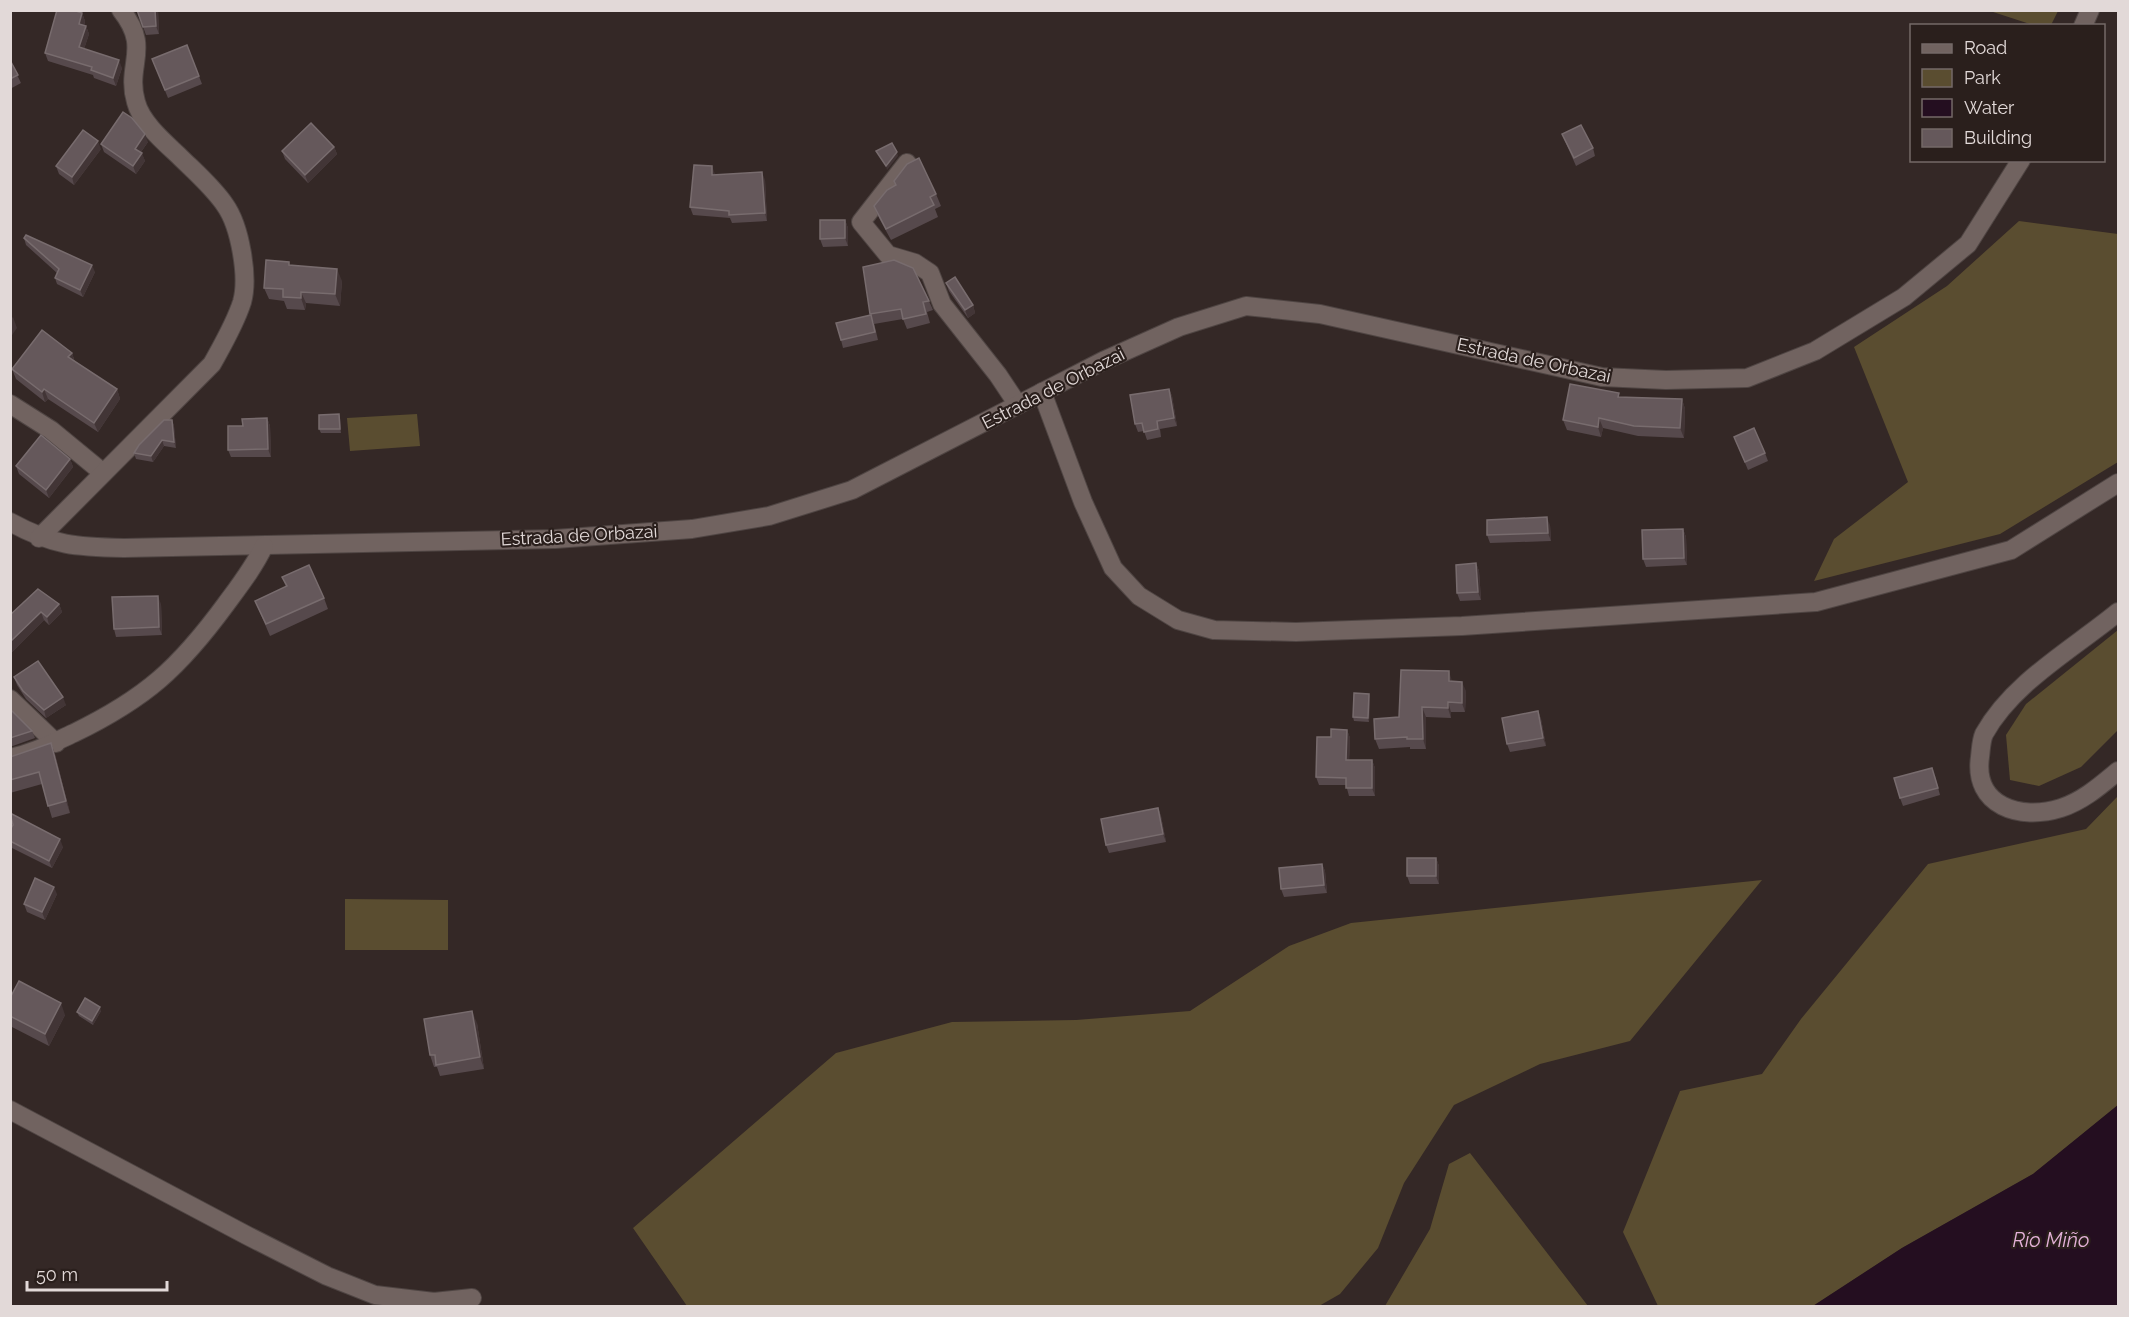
<svg xmlns="http://www.w3.org/2000/svg" width="2129" height="1317" font-family="Raleway,sans-serif">
	<style>
		.green { fill: #5a4d30 }
		.water { fill: #240e20 }
		.lines { fill: none; stroke-linecap: round; stroke-linejoin: round }
		.minor-casing { stroke: #4f4543; stroke-width: 20 }
		.minor { stroke: #716360; stroke-width: 18 }
		.wall { fill: #56494c }
		.shaded-wall { fill: #423536 }
		.building { fill: #65585b; stroke: #786c6e; stroke-width: 1.5 }
		.labels { text-anchor: middle; dominant-baseline: central; stroke-width: 4.5; stroke-linejoin: round; paint-order: stroke }
		.street-label { font-size: 18px; fill: #e2d9d8; stroke: #2a1f1c }
		.water-label { font-size: 20px; font-style: italic; fill: #e4b1d8; stroke: #2a1f1c }
	</style>
	<rect width="100%" height="100%" fill="#342826"/>
	<g class="green">
		<path d="M1990,11L2058,10V11L2051,25H2033Z"/>
		<path d="M2019,221L2118,234V462L2000,534L1814,581L1834,539L1908,482L1854,347L1947,286Z"/>
		<path d="M417,414L420,446L350,451L347,418Z"/>
		<path d="M2118,630V730L2081,767L2039,786L2010,780L2006,735L2026,704Z"/>
		<path d="M2118,796V1105L2033,1174L1902,1248L1813,1306H1658L1623,1232L1680,1091L1762,1074L1801,1019L1928,864L2086,829Z"/>
		<path d="M1762,880L1630,1041L1540,1064L1454,1105L1404,1183L1378,1248L1340,1294L1319,1306H687L633,1228L836,1053L952,1022L1076,1020L1190,1011L1289,946L1351,923Z"/>
		<path d="M345,899L448,900V950H345Z"/>
		<path d="M1470,1153L1588,1306H1385L1430,1229L1449,1164Z"/>
	</g>
	<path class="water" d="M2118,1105V1306H1813L1902,1248L2033,1174Z"/>
	<g class="lines">
		<g class="minor-casing">
			<g id="minor">
				<path d="M2083,26L2090,10"/>
				<path d="M907,163L861,222L888,255L915,263L930,273L942,304L998,375L1018,405"/>
				<path d="M1042,392L1083,502L1113,568L1139,596L1178,620L1214,630L1296,632L1462,626L1816,602L2011,550L2118,483"/>
				<path d="M10,404L51,430L102,472"/>
				<path d="M10,522C54,546 76,547 124,548L555,539L692,529L769,516L852,490L1103,361L1179,327L1246,306L1320,314L1602,377L1666,380L1747,378L1815,351L1904,297L1968,244L2021,160"/>
				<path d="M39,538L212,364C223,344 235,324 242,302C249,277 240,226 225,205C212,186 194,171 178,155C163,141 141,122 136,102C125,64 152,49 121,10"/>
				<path d="M2118,612C2073,649 2013,682 1984,734C1981,741 1981,749 1980,757C1973,806 2020,821 2061,808C2083,801 2101,785 2118,771"/>
				<path d="M10,699L56,743"/>
				<path d="M10,758C34,753 52,743 74,733C146,698 179,668 226,604C240,585 254,567 264,546"/>
				<path d="M10,1110L248,1236L327,1276L375,1295L434,1302L472,1298"/>
			</g>
		</g>
		<use href="#minor" class="minor"/>
	</g>
	<g class="wall">
		<path d="M137,10H158L159,34L146,35Z"/>
		<path d="M82,13L85,21L84,26H86L89,34L84,49L122,68L116,86L94,78L93,75L48,61L45,53Z"/>
		<path d="M187,45L202,84L168,98L152,59Z"/>
		<path d="M10,60L21,83L10,89Z"/>
		<path d="M1562,134L1593,148L1595,156L1576,166Z"/>
		<path d="M148,142L141,152L145,161L136,174L104,152L101,144Z"/>
		<path d="M334,147L337,154L308,183L285,159L282,151Z"/>
		<path d="M101,149L74,185L59,174L56,166Z"/>
		<path d="M715,175L765,180L767,221L732,223L730,218L693,215L690,207Z"/>
		<path d="M894,181L936,194L941,206L935,209L938,217L891,240L879,218L874,206L896,186Z"/>
		<path d="M845,220L848,228V246L823,247L820,239Z"/>
		<path d="M24,238L95,272L83,297L57,284L55,278L57,273L26,245Z"/>
		<path d="M290,265L342,281L340,306L306,303L305,310L287,309L284,301L269,299L264,288Z"/>
		<path d="M946,283L973,305L975,313L968,318L949,291Z"/>
		<path d="M929,301L933,310L927,312L930,323L907,329L903,319L874,324L870,314Z"/>
		<path d="M874,323L878,340L843,348L841,340Z"/>
		<path d="M72,353L75,362L117,389L120,399L98,432L48,399L45,402L16,379L12,369Z"/>
		<path d="M1169,389L1172,396L1177,426L1160,429L1161,437L1147,440L1144,431L1138,432L1135,424Z"/>
		<path d="M1620,397L1682,399L1685,409L1684,438L1638,436L1603,428L1601,437L1567,430L1563,420Z"/>
		<path d="M339,414L340,418L341,433H321L319,429Z"/>
		<path d="M267,418L270,426L271,457H231L228,450L243,426Z"/>
		<path d="M172,420L174,426L176,448L164,446L153,462L136,459L134,453Z"/>
		<path d="M1734,437L1765,453L1768,461L1748,470Z"/>
		<path d="M70,459L73,467L49,498L19,474L16,466Z"/>
		<path d="M1550,525L1551,541L1490,543L1487,535Z"/>
		<path d="M1683,529L1686,537L1687,565L1646,567L1643,559Z"/>
		<path d="M1476,563L1479,571L1481,600L1460,601L1457,593Z"/>
		<path d="M282,577L324,598L328,609L270,636L255,601L286,587Z"/>
		<path d="M59,604L62,612L49,625L44,620L12,652L10,650V615Z"/>
		<path d="M161,604L162,635L116,637L114,629Z"/>
		<path d="M14,677L66,705L46,718L26,699L17,685Z"/>
		<path d="M1452,681L1466,691L1465,712H1451V718L1426,717V749H1410V747L1379,749L1375,739L1399,717Z"/>
		<path d="M1369,694L1370,698L1369,722L1354,721L1353,717Z"/>
		<path d="M10,709L32,731L35,738L10,747Z"/>
		<path d="M1538,711L1541,719L1546,746L1510,752L1507,744Z"/>
		<path d="M1347,730L1350,738L1349,760H1372L1375,768V796H1349L1346,785H1319L1316,777L1331,737Z"/>
		<path d="M55,754L70,813L52,818L42,784L10,793V757Z"/>
		<path d="M1935,776L1940,795L1903,806L1900,798Z"/>
		<path d="M1158,808L1161,816L1166,842L1109,853L1106,845Z"/>
		<path d="M10,830L63,847L52,868L10,847Z"/>
		<path d="M1436,858L1439,866V884H1410L1407,876Z"/>
		<path d="M1322,864L1325,871L1327,893L1284,897L1281,889Z"/>
		<path d="M57,894L45,920L27,912L24,904Z"/>
		<path d="M10,998L65,1015L49,1046L10,1026Z"/>
		<path d="M101,1011L93,1025L79,1016L77,1012Z"/>
		<path d="M477,1023L484,1069L440,1076L437,1067H434L430,1055Z"/>
	</g>
	<g class="shaded-wall">
		<path d="M155,10H158L159,34L156,26Z"/>
		<path d="M82,13L85,21L82,32L79,24Z"/>
		<path d="M86,26L89,34L82,55L79,47Z"/>
		<path d="M119,60L122,68L116,86L113,78Z"/>
		<path d="M145,134L148,142L138,156L135,149Z"/>
		<path d="M98,141L101,149L74,185L72,177Z"/>
		<path d="M334,147L337,154L308,183L305,175Z"/>
		<path d="M897,152L898,156L887,170L886,166Z"/>
		<path d="M142,153L145,161L136,174L133,166Z"/>
		<path d="M712,166L715,174L714,183L712,175Z"/>
		<path d="M762,172L765,180L767,221L765,213Z"/>
		<path d="M845,220L848,228V246L845,238Z"/>
		<path d="M92,265L95,272L83,297L80,290Z"/>
		<path d="M337,269L342,281L340,306L335,294Z"/>
		<path d="M301,292L306,303L305,310L301,298Z"/>
		<path d="M973,305L975,313L968,318L965,310Z"/>
		<path d="M13,317L17,328L10,338V320Z"/>
		<path d="M72,353L75,363L68,357Z"/>
		<path d="M44,389L48,399L45,402L42,392Z"/>
		<path d="M117,389L120,399L98,432L94,423Z"/>
		<path d="M1169,389L1172,396L1177,426L1174,418Z"/>
		<path d="M1682,399L1685,409L1684,438L1680,428Z"/>
		<path d="M339,414L340,418L341,433L340,429Z"/>
		<path d="M267,418L270,426L271,457L268,449Z"/>
		<path d="M1599,418L1603,428L1601,437L1598,427Z"/>
		<path d="M172,420L174,426L176,448L174,442Z"/>
		<path d="M162,440L164,446L153,462L151,456Z"/>
		<path d="M70,459L73,467L49,498L46,490Z"/>
		<path d="M1547,517L1550,525L1551,541L1548,533Z"/>
		<path d="M1683,529L1686,537L1687,565L1684,558Z"/>
		<path d="M1476,563L1479,571L1481,600L1478,592Z"/>
		<path d="M158,596L161,604L162,635L159,627Z"/>
		<path d="M59,604L62,612L49,625L47,617Z"/>
		<path d="M41,612L44,620L12,652L10,648V642Z"/>
		<path d="M1449,671L1452,681V691L1449,681Z"/>
		<path d="M1462,682L1466,691L1465,712L1462,703Z"/>
		<path d="M1369,694L1370,698L1369,722L1368,718Z"/>
		<path d="M63,697L66,705L46,718L44,710Z"/>
		<path d="M1448,702L1451,712V718L1448,708Z"/>
		<path d="M1422,707L1426,717V749L1423,739Z"/>
		<path d="M1538,711L1541,719L1546,746L1543,738Z"/>
		<path d="M1347,730L1350,738L1349,767L1346,760Z"/>
		<path d="M51,743L55,754L70,813L66,801Z"/>
		<path d="M1372,760L1375,768V796L1372,788Z"/>
		<path d="M1158,808L1161,816L1166,842L1163,834Z"/>
		<path d="M60,839L63,847L52,868L49,861Z"/>
		<path d="M1436,858L1439,866V884L1436,876Z"/>
		<path d="M1322,864L1325,871L1327,893L1324,885Z"/>
		<path d="M54,887L57,894L45,920L42,912Z"/>
		<path d="M61,1003L65,1015L49,1046L45,1034Z"/>
		<path d="M100,1007L101,1011L93,1025L92,1021Z"/>
		<path d="M472,1011L477,1023L484,1069L480,1057Z"/>
	</g>
	<g class="building">
		<path d="M57,10H73L82,13L79,24L86,26L79,47L119,60L113,78L91,70L92,67L45,53Z"/>
		<path d="M137,10H155L156,26L143,27Z"/>
		<path d="M187,45L199,76L165,90L152,59Z"/>
		<path d="M10,60L18,75L10,79Z"/>
		<path d="M123,112L132,118L145,134L135,149L142,153L133,166L101,144Z"/>
		<path d="M311,123L334,147L305,175L282,151Z"/>
		<path d="M1581,125L1593,148L1574,158L1562,134Z"/>
		<path d="M83,130L98,141L72,177L56,166Z"/>
		<path d="M892,143L897,152L886,166L876,151Z"/>
		<path d="M919,158L936,194L930,197L934,205L886,229L874,206L887,190L896,185L894,181L907,164Z"/>
		<path d="M694,165L712,166V175L762,172L765,213L729,215V211L690,207Z"/>
		<path d="M820,220H845V238L820,239Z"/>
		<path d="M26,235L92,265L80,290L55,278L59,269L24,238Z"/>
		<path d="M266,260L289,262V265L337,269L335,294L301,292V298L283,297V289L264,288Z"/>
		<path d="M894,260L913,268L929,301L923,302L926,314L903,319L901,309L870,314L863,267Z"/>
		<path d="M955,277L973,305L965,310L946,283Z"/>
		<path d="M871,315L875,332L841,340L836,323Z"/>
		<path d="M42,330L72,353L68,357L117,389L94,423L44,389L42,392L12,369Z"/>
		<path d="M1570,384L1619,393L1618,397L1682,399L1680,428L1634,426L1599,418L1598,427L1563,420Z"/>
		<path d="M1169,389L1174,418L1157,421L1158,429L1144,432L1142,423L1135,424L1130,395Z"/>
		<path d="M339,414L340,429H319V415Z"/>
		<path d="M267,418L268,449L228,450V426H243L242,419Z"/>
		<path d="M164,420H172L174,442L162,440L151,456L134,453L139,445Z"/>
		<path d="M1754,428L1765,453L1745,462L1734,437Z"/>
		<path d="M41,435L70,459L46,490L16,466Z"/>
		<path d="M1547,517L1548,533L1487,535V520Z"/>
		<path d="M1683,529L1684,558L1643,559L1642,530Z"/>
		<path d="M1476,563L1478,592L1457,593L1456,565Z"/>
		<path d="M309,565L324,598L266,624L255,601L287,586L282,577Z"/>
		<path d="M38,589L59,604L47,617L41,612L10,642V615Z"/>
		<path d="M158,596L159,627L114,629L112,597Z"/>
		<path d="M38,661L63,697L44,710L23,691L14,677Z"/>
		<path d="M1401,670L1449,671V681L1462,682V703L1448,702V708L1422,707L1423,739H1407V737L1375,739L1374,719L1399,717Z"/>
		<path d="M1354,693L1369,694L1368,718L1353,717Z"/>
		<path d="M10,709L32,731L10,738Z"/>
		<path d="M1538,711L1543,738L1507,744L1502,718Z"/>
		<path d="M1331,729L1347,730L1346,760H1372V788H1346V778L1316,777L1317,737H1331Z"/>
		<path d="M51,743L66,801L48,806L39,772L10,780V757Z"/>
		<path d="M1932,768L1938,788L1900,798L1894,778Z"/>
		<path d="M1158,808L1163,834L1106,845L1101,819Z"/>
		<path d="M10,813L60,839L49,861L10,841V830L13,825Z"/>
		<rect x="1407" y="858" width="29" height="18"/>
		<path d="M1322,864L1324,885L1281,889L1279,868Z"/>
		<path d="M35,878L54,887L42,912L24,904Z"/>
		<path d="M19,981L61,1003L45,1034L10,1016V998Z"/>
		<path d="M85,998L100,1007L92,1021L77,1012Z"/>
		<path d="M472,1011L480,1057L436,1065L435,1055H430L424,1019Z"/>
	</g>
	<g class="labels">
		<g class="street-label">
			<text transform="translate(1534 360) rotate(12)">Estrada de Orbazai</text>
			<text transform="translate(1053 388) rotate(-27)">Estrada de Orbazai</text>
			<text transform="translate(579 535) rotate(-3)">Estrada de Orbazai</text>
		</g>
		<g class="water-label">
			<text x="2051" y="1240">Río Miño</text>
		</g>
	</g>
	<rect width="2129" height="1317" fill="none" stroke="#e2d9d8" stroke-width="24"/>
	<rect x="1910" y="24" width="195" height="138" fill="#2a1f1c" stroke="#746967" stroke-width="1.5"/>
	<rect x="1922" y="44" width="30" height="9" fill="#716360" stroke="#746967" stroke-width="1.5"/>
	<text x="1964" y="54" font-size="18" fill="#e2d9d8">Road</text>
	<rect x="1922" y="69" width="30" height="18" fill="#5a4d30" stroke="#746967" stroke-width="1.5"/>
	<text x="1964" y="84" font-size="18" fill="#e2d9d8">Park</text>
	<rect x="1922" y="99" width="30" height="18" fill="#240e20" stroke="#746967" stroke-width="1.5"/>
	<text x="1964" y="114" font-size="18" fill="#e2d9d8">Water</text>
	<rect x="1922" y="129" width="30" height="18" fill="#65585b" stroke="#746967" stroke-width="1.5"/>
	<text x="1964" y="144" font-size="18" fill="#e2d9d8">Building</text>
	<path d="M27 1281v9h140v-9" fill="none" stroke="#e2d9d8" stroke-width="3"/>
	<text x="36" y="1281" font-size="18" fill="#e2d9d8" stroke="#2a1f1c" stroke-width="4.5" paint-order="stroke">50 m</text>
</svg>
